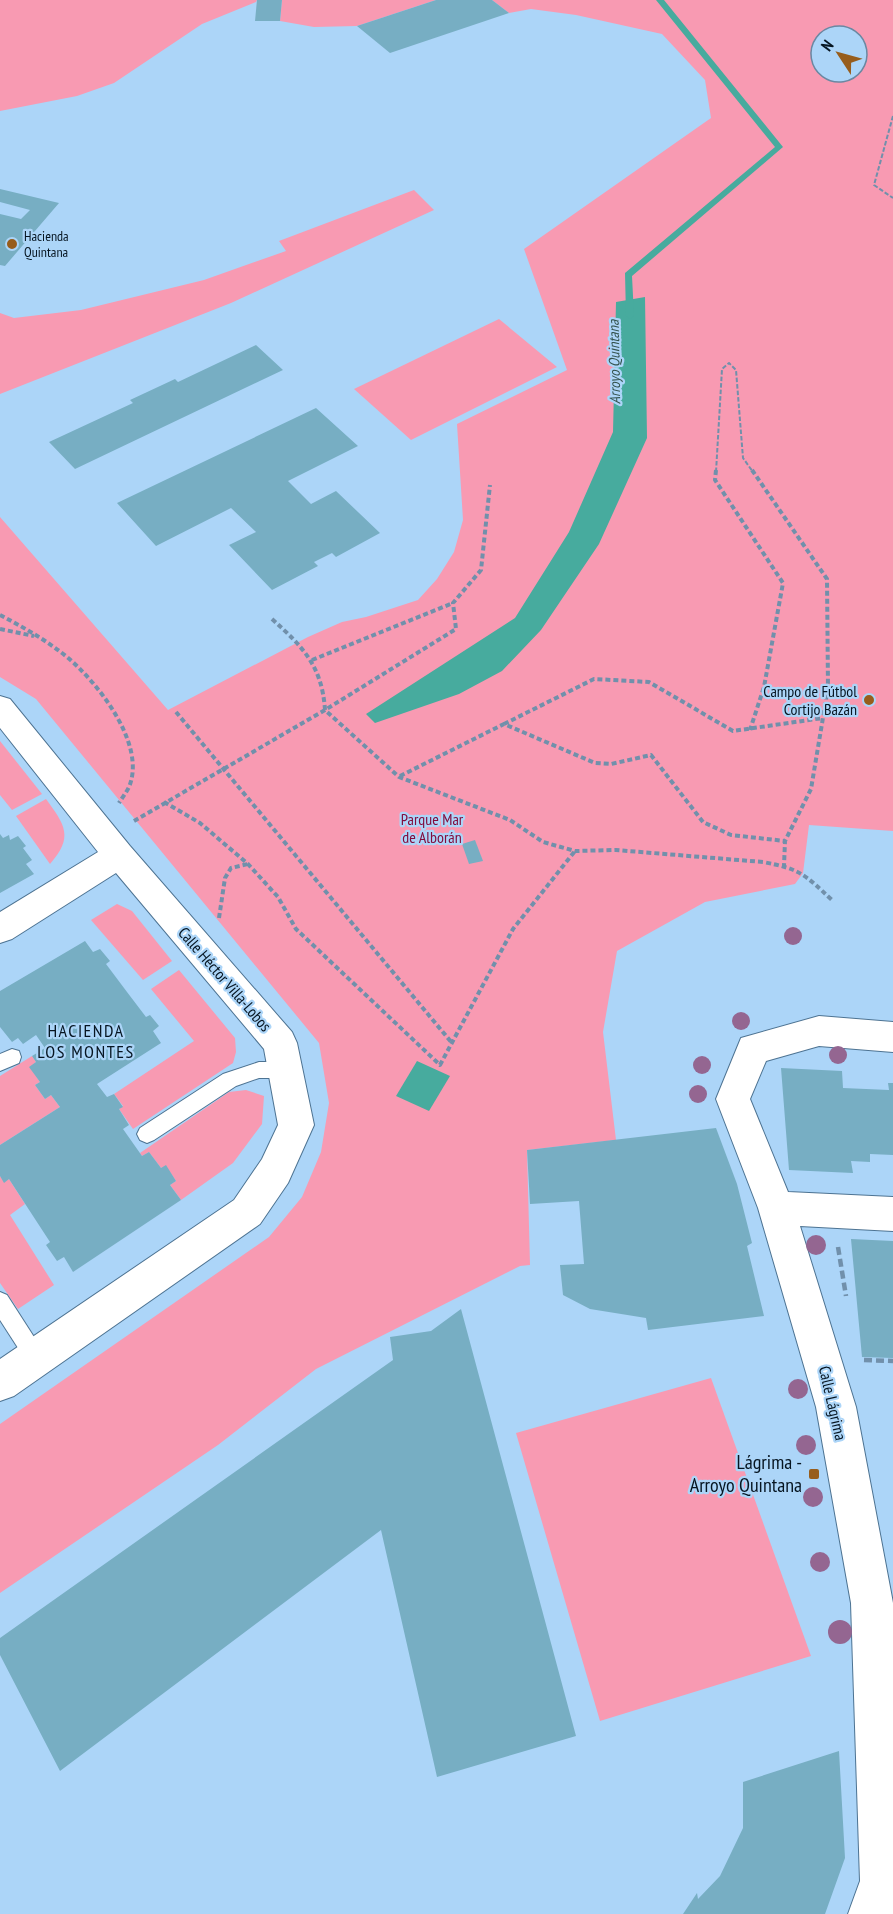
<svg xmlns="http://www.w3.org/2000/svg" width="893" height="1914" font-family="'PT Sans Narrow',sans-serif">
	<style>
		.green { fill: #f89ab2; fill-rule: evenodd }
		.water { fill: #47ab9e }
		.lines { fill: none; stroke-linecap: round; stroke-linejoin: round }
		.stream { fill: #47ab9e; fill-rule: evenodd }
		.building { fill: #77aec3 }
		.lane-casing { stroke: #4d7392; stroke-width: 2 }
		.street-casing { stroke: #4d7392; stroke-width: 2 }
		.path-far2 { stroke: #7190ab; stroke-width: 2; stroke-dasharray: 4.5 2; stroke-linecap: butt }
		.path-far1 { stroke: #7190ab; stroke-width: 4; stroke-dasharray: 5 3; stroke-linecap: butt }
		.path { stroke: #7190ab; stroke-width: 4.5; stroke-dasharray: 8 4; stroke-linecap: butt }
		.lane { fill: #fff; fill-rule: evenodd }
		.street { fill: #fff; fill-rule: evenodd }
		.tree { fill: #946691 }
		.poi-dot { fill: #975d1c; stroke: #acd5f8; stroke-width: 2 }
		.labels { text-anchor: middle; dominant-baseline: central; stroke-width: 4.5; stroke-linejoin: round; paint-order: stroke }
		.far-poi-label { font-size: 14px; fill: #061521; stroke: #acd5f8; text-anchor: start }
		.far-water-label { font-size: 15px; font-style: italic; fill: #34534e; stroke: #acd5f8 }
		.poi-label { font-size: 16px; fill: #061521; stroke: #acd5f8; text-anchor: end }
		.park-label { font-size: 16px; fill: #810c3d; stroke: #acd5f8 }
		.street-label { font-size: 16px; fill: #061521; stroke: #acd5f8 }
		.neighbourhood-label { font-size: 18px; letter-spacing: 1.5px; fill: #061521; stroke: #acd5f8 }
		.near-poi-label { font-size: 20px; fill: #061521; stroke: #acd5f8; text-anchor: end }
	</style>
	<rect width="100%" height="100%" fill="#acd5f8"/>
	<g class="green">
		<path d="M0,0H257L256,2L202,24L114,83L77,96L0,111Z"/>
		<path d="M282,0H436L357,26L314,27L280,21Z"/>
		<path d="M492,0H893V831L809,825L803,873L795,884L705,902L617,951L603,1032L616,1140L527,1150L530,1265L520,1266L316,1369L218,1445L0,1593V1424L269,1237L302,1197L321,1152L329,1103L319,1043L36,699L0,677V517L168,710L308,637L342,622L366,617L418,600L437,579L454,552L463,520L457,424L567,370L524,249L711,118L705,80L662,34L576,15L531,9L509,13ZM821,36H857V72H821Z"/>
		<path d="M414,190L434,210L231,303L0,394V313L14,318L81,310L204,280L286,251L279,241Z"/>
		<path d="M499,319L557,367L411,440L354,389Z"/>
		<path d="M0,741L42,794L12,810L0,795Z"/>
		<path d="M46,799C65,825 74,837 50,864L16,816Z"/>
		<path d="M117,904L132,911L172,961L143,980L91,920Z"/>
		<path d="M179,970L235,1038L236,1052L233,1063L133,1129L119,1109L123,1106L114,1094L194,1041L151,989Z"/>
		<path d="M32,1056L36,1062L30,1067L40,1082L35,1085L45,1099L51,1095L60,1107L0,1145V1076Z"/>
		<path d="M246,1090L264,1096L262,1124L233,1163L181,1200L170,1185L176,1181L166,1166L161,1168L149,1152L142,1156L140,1153L229,1092Z"/>
		<path d="M0,1176L4,1182L9,1179L25,1204L10,1215L54,1285L18,1309L0,1283Z"/>
		<path d="M711,1378L811,1656L600,1721L516,1433Z"/>
	</g>
	<g class="water">
		<path d="M645,297L647,438L599,544L541,630L502,671L459,694L375,723L366,714L515,618L569,532L613,432L616,302Z"/>
		<path d="M417,1061L450,1076L429,1111L396,1096Z"/>
	</g>
	<g class="lines">
		<path class="stream" d="M656,0H664L783,147L632,276L634,316L630,319L626,316L625,273L775,147Z"/>
	</g>
	<g class="building">
		<path d="M257,0H282L280,21H255Z"/>
		<path d="M436,0H492L509,13L390,53L357,26Z"/>
		<path d="M0,189L59,203L5,266L0,265V214L21,219L30,210L0,202Z"/>
		<path d="M256,345L283,370L75,469L49,442L133,403L130,400L175,379L178,382Z"/>
		<path d="M316,408L358,446L288,481L311,504L336,491L380,533L336,557L332,553L314,562L318,566L272,590L229,545L256,532L231,508L156,546L117,503Z"/>
		<path d="M0,834L3,838L9,835L10,840L18,836L26,846L23,848L32,860L26,864L34,874L0,893Z"/>
		<path d="M475,840L483,861L469,864L462,844Z"/>
		<path d="M85,941L93,952L100,949L110,961L106,964L127,992L146,1017L150,1015L159,1026L153,1031L161,1043L97,1084L107,1097L114,1094L123,1107L119,1109L129,1125L123,1129L142,1156L149,1152L161,1168L166,1165L176,1181L170,1185L181,1200L73,1272L64,1257L57,1261L46,1245L50,1242L35,1219L9,1179L4,1183L0,1176V1145L60,1107L51,1095L45,1099L35,1085L40,1082L29,1067L36,1062L32,1056L45,1048L36,1035L23,1044L18,1038L12,1042L0,1027V991Z"/>
		<path d="M781,1068L842,1071L843,1088L889,1090L888,1083H893V1155L870,1154V1162L851,1161L853,1173L789,1170Z"/>
		<path d="M716,1128L737,1184L752,1243L747,1246L764,1316L648,1330L646,1318L590,1309L563,1295L560,1265L584,1264L579,1201L530,1204L527,1150Z"/>
		<path d="M851,1239L893,1241V1358L862,1357Z"/>
		<path d="M461,1309L576,1736L437,1777L381,1530L60,1771L0,1655V1638L393,1360L390,1337L431,1331Z"/>
		<path d="M839,1751L845,1858L825,1914H683L697,1893L698,1899L720,1876L743,1828V1782Z"/>
	</g>
	<g class="lines">
		<g class="lane-casing">
			<g id="lane">
				<path d="M12,1049L19,1051L21,1057L19,1063L0,1071V1054Z"/>
				<path d="M259,1062H286L293,1064L295,1070L293,1076L286,1078H259L236,1086L154,1140L147,1143L140,1140L137,1134L140,1128L223,1074Z"/>
				<path d="M0,1292L7,1295L43,1351L46,1358L43,1365L36,1368L29,1365L0,1320Z"/>
			</g>
		</g>
		<g class="street-casing">
			<g id="street">
				<path d="M0,696L10,699L130,846L292,1032L297,1043L314,1125L288,1183L260,1224L14,1396L0,1401V1359L234,1200L262,1159L278,1125L264,1049L116,873L12,939L0,943V912L98,852L0,728Z"/>
				<path d="M819,1016L893,1022V1052L819,1046L766,1061L750,1099L788,1192L893,1197V1231L800,1226L856,1407L893,1603V1914H848L860,1881L851,1603L816,1407L758,1208L716,1099L741,1038Z"/>
			</g>
		</g>
		<g class="path-far2">
			<path d="M893,116L874,185L893,198"/>
			<path d="M716,472L722,369L729,363L736,370L743,458L753,472"/>
		</g>
		<g class="path-far1">
			<path d="M716,470L715,480L783,583L764,687L750,730"/>
			<path d="M752,470L827,579L828,688L811,789L785,841L784,866"/>
			<path d="M0,615C23,627 46,640 67,657C97,682 147,744 129,787C126,793 122,798 119,803"/>
			<path d="M272,619C303,647 322,666 325,710L399,777L510,820L543,842L575,851L616,850L763,862C801,869 805,875 832,900"/>
			<path d="M0,629L34,636"/>
			<path d="M312,660L453,603"/>
			<path d="M176,712L452,1043"/>
			<path d="M504,724L594,679L649,682L733,731L823,718"/>
			<path d="M400,776L504,724L595,763L611,764L651,755L703,822L731,835L785,841"/>
			<path d="M164,802L200,823L248,864L278,897L296,929L440,1065L513,929L575,851"/>
			<path d="M134,821L325,710L456,629L453,603L481,570L490,485"/>
			<path d="M219,918L225,878L231,868L248,864"/>
		</g>
		<g class="path">
			<path d="M838,1247L846,1296"/>
			<path d="M864,1360L893,1361"/>
		</g>
		<use href="#lane" class="lane"/>
		<use href="#street" class="street"/>
	</g>
	<g class="tree">
		<circle cx="793" cy="936" r="9"/>
		<circle cx="741" cy="1021" r="9"/>
		<circle cx="838" cy="1055" r="9"/>
		<circle cx="702" cy="1065" r="9"/>
		<circle cx="698" cy="1094" r="9"/>
		<circle cx="816" cy="1245" r="10"/>
		<circle cx="798" cy="1389" r="10"/>
		<circle cx="806" cy="1445" r="10"/>
		<circle cx="813" cy="1497" r="10"/>
		<circle cx="820" cy="1562" r="10"/>
		<circle cx="840" cy="1632" r="12"/>
	</g>
	<g class="poi-dot">
		<circle cx="12" cy="244" r="6"/>
		<circle cx="869" cy="700" r="6"/>
		<rect x="808" y="1468" width="12" height="12" rx="3"/>
	</g>
	<g class="labels">
		<g class="far-poi-label">
			<text x="24" y="236">Hacienda<tspan x="24" dy="16">Quintana</tspan></text>
		</g>
		<g class="far-water-label">
			<text transform="translate(614 362) rotate(-91)">Arroyo Quintana</text>
		</g>
		<g class="poi-label">
			<text x="857" y="691">Campo de Fútbol<tspan x="857" dy="18">Cortijo Bazán</tspan></text>
		</g>
		<g class="park-label">
			<text x="432" y="819">Parque Mar<tspan x="432" dy="18">de Alborán</tspan></text>
		</g>
		<g class="street-label">
			<text transform="translate(225 979) rotate(49)">Calle Héctor Villa-Lobos</text>
			<text transform="translate(833 1403) rotate(77)">Calle Lágrima</text>
		</g>
		<g class="neighbourhood-label">
			<text x="86" y="1030">HACIENDA<tspan x="86" dy="21">LOS MONTES</tspan></text>
		</g>
		<g class="near-poi-label">
			<text x="802" y="1462">Lágrima -<tspan x="802" dy="23">Arroyo Quintana</tspan></text>
		</g>
	</g>
	<g transform="translate(839 54) rotate(306)"><circle r="28" fill="#acd5f8" stroke="#6a88a2" stroke-width="1.5"/>
	<path d="M0-4.5L10 22L0 15L-10 22Z" fill="#975d1c"/>
	<text y="-9" font-size="16" font-weight="bold" text-anchor="middle" fill="#061521">N</text>
	</g>
</svg>
